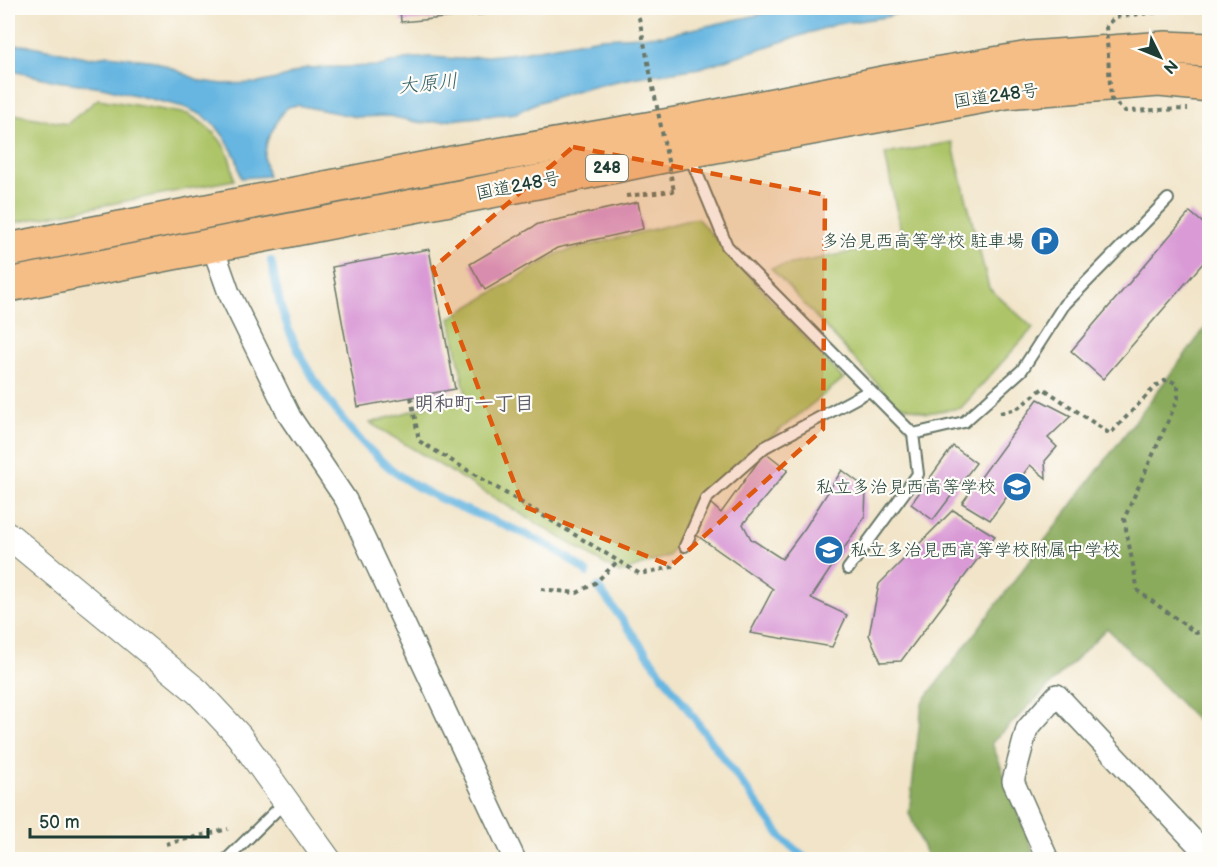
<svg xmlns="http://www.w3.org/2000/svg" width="1217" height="867" font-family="'Balsamiq Sans','Klee One',sans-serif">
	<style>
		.green { fill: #adc468; stroke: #66804e; stroke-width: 1.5 }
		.forest { fill: #8aaa5c; stroke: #547448; stroke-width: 1.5 }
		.water { fill: #66b6e1; stroke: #427a8a; stroke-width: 1.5 }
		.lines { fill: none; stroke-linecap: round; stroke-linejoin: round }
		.stream { stroke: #66b6e1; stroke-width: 8 }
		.building { fill: #d99ad6 }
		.service-casing { stroke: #687768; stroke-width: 14 }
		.minor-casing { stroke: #687768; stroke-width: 24 }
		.tertiary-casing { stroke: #687768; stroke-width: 28 }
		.trunk-casing { stroke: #687768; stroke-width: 36 }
		.path { stroke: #687768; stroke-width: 4; stroke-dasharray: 4.5 4.5; stroke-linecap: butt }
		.service { stroke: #fff; stroke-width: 10 }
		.minor { stroke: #fff; stroke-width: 21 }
		.tertiary { stroke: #fff; stroke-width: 26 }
		.trunk { stroke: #f6be87; stroke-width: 33 }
		.path-bridge { stroke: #687768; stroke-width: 4; stroke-dasharray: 4.5 4.5; stroke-linecap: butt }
		.marked { fill: #de580e; fill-opacity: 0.2; stroke: #de580e; stroke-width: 4.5; stroke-dasharray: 12 8; stroke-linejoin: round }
		.labels { text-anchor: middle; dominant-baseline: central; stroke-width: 4.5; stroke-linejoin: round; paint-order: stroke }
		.shield { fill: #fdfcf7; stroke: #62766e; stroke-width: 1.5 }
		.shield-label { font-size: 16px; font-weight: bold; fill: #1f3d34 }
		.street-label { font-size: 18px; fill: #1f3d34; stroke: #fdfcf7 }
		.poi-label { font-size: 18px; fill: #1f3d34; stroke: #fdfcf7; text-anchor: end }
		.water-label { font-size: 20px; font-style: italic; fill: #346168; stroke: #fdfcf7 }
		.neighbourhood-label { font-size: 20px; font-weight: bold; fill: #605e6d; stroke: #fdfcf7 }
	</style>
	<rect width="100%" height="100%" fill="#fdfcf7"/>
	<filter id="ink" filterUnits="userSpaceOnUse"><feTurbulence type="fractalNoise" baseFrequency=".0167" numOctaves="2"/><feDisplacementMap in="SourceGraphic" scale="12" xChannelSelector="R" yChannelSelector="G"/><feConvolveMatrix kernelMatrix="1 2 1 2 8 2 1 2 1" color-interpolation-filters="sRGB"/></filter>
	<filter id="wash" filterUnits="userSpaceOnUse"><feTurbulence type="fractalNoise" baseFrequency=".008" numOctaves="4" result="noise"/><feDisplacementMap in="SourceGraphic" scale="24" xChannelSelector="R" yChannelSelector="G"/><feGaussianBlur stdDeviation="1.35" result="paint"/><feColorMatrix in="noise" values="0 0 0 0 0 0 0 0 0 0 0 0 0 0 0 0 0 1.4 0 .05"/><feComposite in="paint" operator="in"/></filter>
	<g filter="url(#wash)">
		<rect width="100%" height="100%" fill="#f1e4c8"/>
		<g class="green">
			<path d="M98,99L188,114C216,130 231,147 234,180L8,224V113L67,124Z"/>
			<path d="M952,142L989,288L1033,328L961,408L926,413L895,403L771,268L903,242L885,154Z"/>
			<path d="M697,218L843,379L707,489L669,556L619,573L370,423L466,395L450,318L559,253Z"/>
		</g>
		<path class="forest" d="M1209,323V733L1107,628L992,743L1036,859H928L909,813L922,703Z"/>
		<path class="water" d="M790,8H914L886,17L837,24L700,68L638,77L588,87L536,103L516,113L422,123L389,116L357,117L297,105L288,107L281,114L267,141L264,159L268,176L241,178L236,157L225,138L216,126L202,115L184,107L102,87L56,81L8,70V44L32,46L90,58L108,55L155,61L201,81L223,84L259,83L284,77L306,68L380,66L405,59L430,57L460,59L517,53L600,38L665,35Z"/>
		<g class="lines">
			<g class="stream">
				<path d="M271,261C275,278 278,297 283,314C304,377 362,457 421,489C476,519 539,530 587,573"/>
				<path d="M598,587L783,839L807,860"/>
			</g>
		</g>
		<g id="blocks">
			<g class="building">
				<path d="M400,8H497L498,13L401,22Z"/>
				<path d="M638,202L643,229L557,248L485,290L470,264L538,224Z"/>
				<path d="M1190,212L1210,229V255L1103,379L1071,351Z"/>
				<path d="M429,249L455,389L358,407L332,267Z"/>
				<path d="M1038,399L1071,416L1048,438L1057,447L1045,461L1046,478L1030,465L990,520L962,503Z"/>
				<path d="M953,446L976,463L933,520L911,504Z"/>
				<path d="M765,452L788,470L743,524L751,539L782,559L805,528L842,470L866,488L865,517L811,598L847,615L832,647L750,633L773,589L695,534L710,503L721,513Z"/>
				<path d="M953,510L995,536L901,661L881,662L869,635L879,584Z"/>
			</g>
		</g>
	</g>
	<g filter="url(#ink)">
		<use href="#blocks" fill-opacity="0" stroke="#687768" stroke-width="1.5"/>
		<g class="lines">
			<g class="service-casing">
				<g id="service">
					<path d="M689,154L727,246L913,434L918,474L848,569"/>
					<path d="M913,434L964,422L1022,370L1064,305L1168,199"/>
					<path d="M685,546L706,499L765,447L869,391"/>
					<path d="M226,860L286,801"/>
				</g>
			</g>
			<g class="minor-casing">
				<g id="minor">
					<path d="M212,245L229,293L290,417L346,500L515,860"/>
					<path d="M1048,860L1013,781L1027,729L1057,695L1210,858"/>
				</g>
			</g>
			<g class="tertiary-casing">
				<path id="tertiary" d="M8,535L198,692L239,736L328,860"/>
			</g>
			<g class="trunk-casing">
				<g id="trunk">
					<path d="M8,250L463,161L693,121L888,82L1029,58L1166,48L1210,50"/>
					<path d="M8,285L537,182L688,151L1006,92L1159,80L1210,85"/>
				</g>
			</g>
			<g class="path">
				<path d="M626,196L674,191"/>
				<path d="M411,397L419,441L640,574L672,567L676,560"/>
				<path d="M1000,413L1017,409L1043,388L1110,434L1156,386L1168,379L1178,385V399L1124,519L1138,591L1196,633L1210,628"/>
				<path d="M541,589L577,593L595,583L619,560"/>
				<path d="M166,844L228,829"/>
			</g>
			<use href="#service" class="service"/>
			<use href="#minor" class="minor"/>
			<use href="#tertiary" class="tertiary"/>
			<use href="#trunk" class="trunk"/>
			<g class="path-bridge">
				<path d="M637,8L674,191"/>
				<path d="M1183,9L1115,17L1106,26L1111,99L1125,111L1188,109"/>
			</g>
		</g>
	</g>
	<path class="marked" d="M573,147L825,195L823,429L671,566L523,506L433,268Z"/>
	<defs>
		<g id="parking-disc" transform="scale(1.5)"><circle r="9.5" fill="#1f6fb2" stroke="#fdfcf7"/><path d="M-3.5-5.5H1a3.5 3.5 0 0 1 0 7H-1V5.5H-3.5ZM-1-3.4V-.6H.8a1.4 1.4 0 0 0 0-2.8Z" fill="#fff"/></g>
		<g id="school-disc" transform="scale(1.5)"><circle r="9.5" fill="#1f6fb2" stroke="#fdfcf7"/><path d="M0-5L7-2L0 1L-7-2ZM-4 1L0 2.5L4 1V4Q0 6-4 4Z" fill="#fff"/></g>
	</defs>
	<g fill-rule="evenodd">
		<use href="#parking-disc" x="1045" y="241"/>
		<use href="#school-disc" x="1017" y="487"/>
		<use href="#school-disc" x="829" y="550"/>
	</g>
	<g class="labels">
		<rect class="shield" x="586" y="155" width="42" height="26" rx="4.5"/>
		<g class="shield-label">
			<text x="607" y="168">248</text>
		</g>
		<g class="street-label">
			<text transform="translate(996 96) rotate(-8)">国道248号</text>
			<text transform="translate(518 186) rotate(-11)">国道248号</text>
		</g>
		<g class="poi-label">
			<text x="1024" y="241">多治見西高等学校 駐車場</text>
			<text x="996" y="487">私立多治見西高等学校</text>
			<text x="850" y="550" text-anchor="start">私立多治見西高等学校附属中学校</text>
		</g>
		<g class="water-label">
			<text transform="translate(428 84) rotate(-6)">大原川</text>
		</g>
		<g class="neighbourhood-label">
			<text x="474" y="404">明和町一丁目</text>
		</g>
	</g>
	<rect width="1217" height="867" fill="none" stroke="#fdfcf7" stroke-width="30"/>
	<g transform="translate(1160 57) rotate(133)" stroke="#fdfcf7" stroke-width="4.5" paint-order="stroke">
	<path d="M0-4.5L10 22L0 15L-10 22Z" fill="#1f3d34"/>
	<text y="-9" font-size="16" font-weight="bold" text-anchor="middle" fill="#1f3d34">N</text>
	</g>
	<path d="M30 828v9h178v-9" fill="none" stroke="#1f3d34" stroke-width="3"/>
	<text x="39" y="828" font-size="18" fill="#1f3d34" stroke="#fdfcf7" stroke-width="4.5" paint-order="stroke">50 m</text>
</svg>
